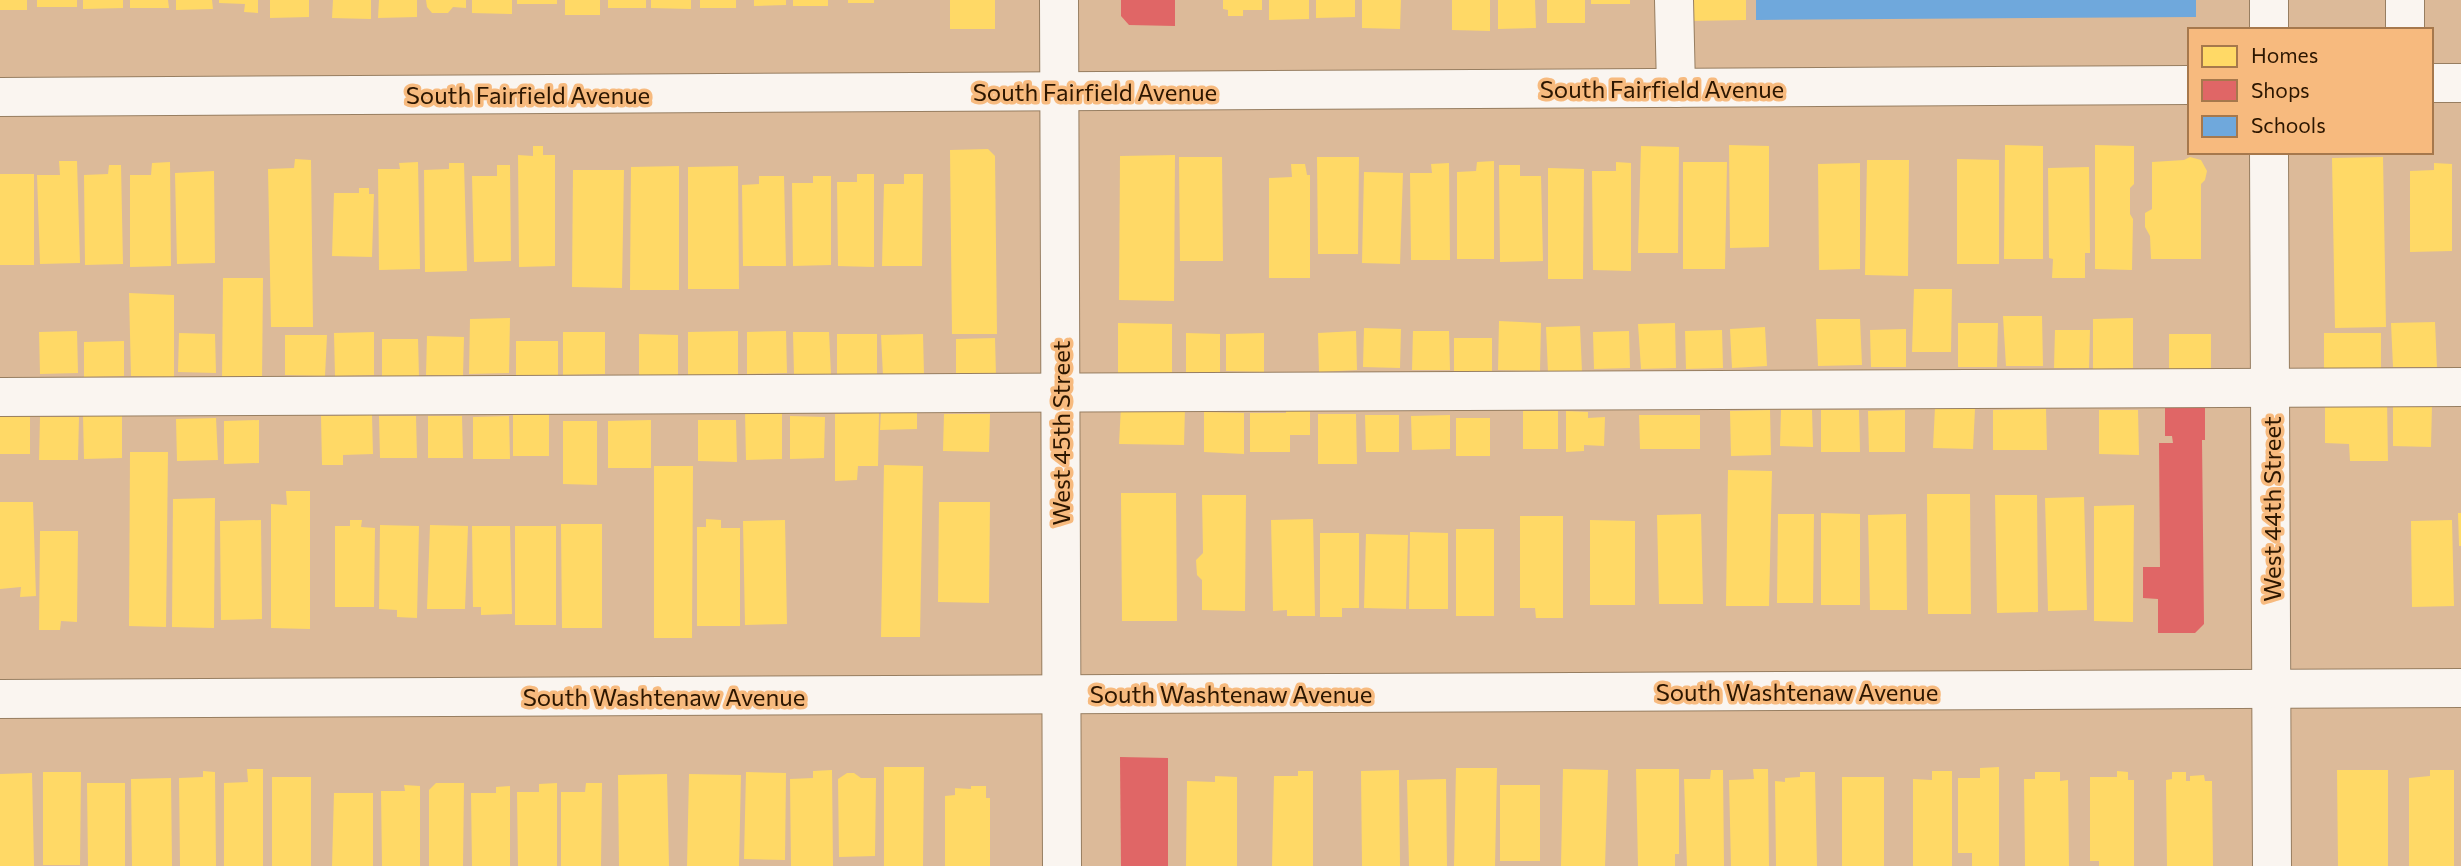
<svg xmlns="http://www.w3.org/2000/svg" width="2461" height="866" font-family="Commissioner,sans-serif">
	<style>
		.homes { fill: #ffd966 }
		.shops { fill: #e06666 }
		.schools { fill: #6fa8dc }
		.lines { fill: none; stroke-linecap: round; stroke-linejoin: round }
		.minor-casing { stroke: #977e61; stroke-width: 40 }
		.minor { stroke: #faf5f0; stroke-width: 38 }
		.labels { text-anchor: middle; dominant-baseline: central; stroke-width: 7; stroke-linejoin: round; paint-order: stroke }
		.street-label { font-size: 24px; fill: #2c1600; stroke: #f7ba7e }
	</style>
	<rect width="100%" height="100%" fill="#dcba99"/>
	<g class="homes">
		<rect x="0" y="0" width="27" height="10"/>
		<rect x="37" y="0" width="40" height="7"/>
		<path d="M83,0H123V8L83,9Z"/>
		<path d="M130,0H168L169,8H130Z"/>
		<path d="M176,0H212L213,9L176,10Z"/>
		<path d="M219,0H258V13L244,12L245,4L219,3Z"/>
		<path d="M270,0H309V17L270,18Z"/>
		<path d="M333,0H371V19L332,18Z"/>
		<path d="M379,0H417V17L378,18Z"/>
		<path d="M426,0H466V8L453,7L448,13H432L427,7Z"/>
		<path d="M472,0H512V14L472,13Z"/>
		<rect x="517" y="0" width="40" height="4"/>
		<rect x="565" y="0" width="35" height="15"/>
		<rect x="608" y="0" width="38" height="8"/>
		<path d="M651,0H691V9L651,8Z"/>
		<rect x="700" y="0" width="36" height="8"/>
		<path d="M754,0H786V5L754,6Z"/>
		<rect x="793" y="0" width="35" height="6"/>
		<rect x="848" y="0" width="26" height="3"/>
		<rect x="950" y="0" width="45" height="29"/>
		<path d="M1223,0H1262V10H1243V16H1228V10L1223,9Z"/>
		<path d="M1269,0H1309V19L1269,20Z"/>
		<path d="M1316,0H1355V17L1316,18Z"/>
		<path d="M1362,0H1401L1400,29L1362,28Z"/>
		<path d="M1452,0H1490V31L1452,30Z"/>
		<path d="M1498,0H1535L1536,28L1498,29Z"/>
		<rect x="1547" y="0" width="38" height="23"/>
		<rect x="1591" y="0" width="39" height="4"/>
		<path d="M1687,0H1746V20L1688,21Z"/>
		<path d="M1729,145L1769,146V247L1730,248Z"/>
		<path d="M2005,145L2043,146V259H2004Z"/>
		<path d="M2095,145L2134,146V184L2130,188V214L2133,219L2132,270L2095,269Z"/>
		<path d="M533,146H543V155H555V266L519,267L518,155L533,156Z"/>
		<path d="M1641,146L1679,147L1678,253H1638Z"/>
		<path d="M988,149L995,156L997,334H952L950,150Z"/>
		<path d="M1175,155L1174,301L1119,300L1120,156Z"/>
		<path d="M1179,157H1222L1223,261H1180Z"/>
		<path d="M1317,157H1359L1358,254H1318Z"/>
		<path d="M2190,157L2201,160L2207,171L2205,180L2201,184V259H2151L2150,236L2145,227V213L2152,209V162L2184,160Z"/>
		<path d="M2383,157L2386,327L2335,328L2332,158Z"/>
		<path d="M295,159L311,160L313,327H271L268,169L294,168Z"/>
		<path d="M1957,159L1999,160V264H1957Z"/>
		<path d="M1867,160H1909L1908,276L1865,275Z"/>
		<path d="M59,161H77L80,263L40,264L37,175H60Z"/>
		<path d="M1494,161V259H1457V172L1476,171L1477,162Z"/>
		<path d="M170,162L171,266L130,267V175H151L152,163Z"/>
		<path d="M418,162L420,269L379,270L378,169H400L399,163Z"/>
		<path d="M1616,162L1631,163V271L1593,270L1592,171H1616Z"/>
		<path d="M1683,162H1727L1725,269H1683Z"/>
		<path d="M449,163H464L467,271L425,272L424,170L449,169Z"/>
		<path d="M1449,163L1450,260H1411L1410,173H1432L1431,164Z"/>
		<path d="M1860,163V269L1819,270L1818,164Z"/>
		<path d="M2434,163L2452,164V251L2410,252V171L2434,170Z"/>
		<path d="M1291,164H1305L1307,175H1310V278H1269V178L1292,177Z"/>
		<path d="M109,165H121L123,264L85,265L84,175L108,174Z"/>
		<path d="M497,165H510L511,261L474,262L472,176H497Z"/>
		<path d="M1499,165H1520V176H1541L1543,261L1500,262Z"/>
		<path d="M679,166V290H630L631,167Z"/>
		<path d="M738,166L739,289H688V167Z"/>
		<path d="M2089,167L2090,253H2085V278H2052L2053,259L2049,258L2048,168Z"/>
		<path d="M1548,168L1584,169L1583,279H1548Z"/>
		<path d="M573,170H624L622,288L572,287Z"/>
		<path d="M214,171L215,263L177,264L175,173Z"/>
		<path d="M1364,172L1403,173L1400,264L1362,263Z"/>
		<rect x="0" y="174" width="34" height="91"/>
		<path d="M857,174H874V267L838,266L837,182H857Z"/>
		<path d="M904,174H923L922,266H882L884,184H904Z"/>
		<path d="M759,176H784L786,266H743L742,185L759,184Z"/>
		<path d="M813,176H831V265L793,266L792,183H813Z"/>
		<path d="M359,188H369V194H374L372,257L332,256L334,193H359Z"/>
		<path d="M223,278H263L262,382L222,381Z"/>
		<path d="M1914,289H1952L1951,352H1912Z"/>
		<path d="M129,293L174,295V377L131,376Z"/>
		<path d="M2003,316H2042L2043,366H2006Z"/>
		<path d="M510,318L509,373L469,374L470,319Z"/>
		<path d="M2133,318V368L2093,369V319Z"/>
		<path d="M1816,319H1860L1862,365L1818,366Z"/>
		<path d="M1499,321L1541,323L1540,371L1498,370Z"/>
		<path d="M2435,322L2437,367H2393L2391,323Z"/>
		<path d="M1118,323L1172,324V375H1118Z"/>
		<path d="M1675,323L1676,368L1641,369L1638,324Z"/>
		<path d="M1958,323H1998L1997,367H1958Z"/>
		<path d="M1580,326L1582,372L1548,373L1546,327Z"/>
		<path d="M1765,327L1767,366L1732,368L1730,329Z"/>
		<path d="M1364,328L1401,329L1400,368L1363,367Z"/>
		<path d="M1906,329V367H1871L1870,330Z"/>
		<path d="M1722,330L1723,368L1686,369L1685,331Z"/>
		<path d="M2055,330H2090L2089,368H2054Z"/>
		<path d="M77,331L78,373L40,374L39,332Z"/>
		<path d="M738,331V377H688V332Z"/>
		<path d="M786,331L787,373L747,374V332Z"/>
		<path d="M1356,331L1357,370L1319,372L1318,333Z"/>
		<path d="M1413,331H1449L1450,370H1412Z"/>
		<path d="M1629,331L1630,368L1594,369L1593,332Z"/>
		<path d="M374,332V375L335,376L334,333Z"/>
		<path d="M563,332H605V374L563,375Z"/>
		<path d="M793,332H829L831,374H794Z"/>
		<path d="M179,333L215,334L216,373L178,372Z"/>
		<path d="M1186,333L1220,334V373L1186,372Z"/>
		<path d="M1264,333V372L1226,371V334Z"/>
		<rect x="2324" y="333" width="57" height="36"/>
		<path d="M639,334L678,335V377H639Z"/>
		<path d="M837,334H877V375L837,374Z"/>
		<path d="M923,334L924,375L883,376L881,335Z"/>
		<rect x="2169" y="334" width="42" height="37"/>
		<path d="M285,335H327L325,376L285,375Z"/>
		<path d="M427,336L464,337L463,376L426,375Z"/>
		<path d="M995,338L996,376L956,378V339Z"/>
		<path d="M1454,338H1492V373L1454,372Z"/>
		<path d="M382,339H418L419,377H382Z"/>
		<path d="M124,341V376L84,377V342Z"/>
		<path d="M516,341H558V377L516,376Z"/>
		<path d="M2387,401L2388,461H2350L2349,444L2325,443V402Z"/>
		<path d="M2393,404L2432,405L2431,447L2393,446Z"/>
		<path d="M1121,406L1185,407L1184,445L1119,444Z"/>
		<path d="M1935,407L1975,409L1973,449L1933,448Z"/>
		<path d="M1286,408H1310V435H1290V452H1250V413H1286Z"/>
		<path d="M2046,409L2047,450H1993V410Z"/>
		<path d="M1770,410L1771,455L1731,456L1730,411Z"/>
		<path d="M1781,410H1812L1813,447L1780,446Z"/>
		<path d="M1821,410H1859L1860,452H1821Z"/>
		<path d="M1905,410V452H1869L1868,411Z"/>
		<path d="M2099,410H2138L2139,455L2099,454Z"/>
		<path d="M745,411H782V459L746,460Z"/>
		<path d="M881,411L917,412V429L880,430Z"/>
		<rect x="1523" y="411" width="35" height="38"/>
		<path d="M1566,411L1588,412V418L1605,417L1604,446L1584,445V451L1566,452Z"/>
		<path d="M1204,412L1244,413V454L1204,452Z"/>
		<path d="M879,413L878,466H858L857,480L835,481V414Z"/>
		<path d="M122,414V458L84,459L83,415Z"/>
		<path d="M944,414H990L989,452L943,451Z"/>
		<path d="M1318,414H1356L1357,464H1318Z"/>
		<path d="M0,415L30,416V454H0Z"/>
		<path d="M372,415L373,454L343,455V465H322L321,416Z"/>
		<rect x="513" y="415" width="36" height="41"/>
		<path d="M1365,415H1399V452H1366Z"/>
		<path d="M1450,415V449L1412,450L1411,416Z"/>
		<path d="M1639,415H1700V449H1640Z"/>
		<path d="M379,416H416L417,458H380Z"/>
		<path d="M428,416H462L463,458H428Z"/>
		<path d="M509,416L510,459H473V417Z"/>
		<path d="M790,416L825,417L824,458L790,459Z"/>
		<path d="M40,417H79L78,460H39Z"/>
		<path d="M216,418L218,460L177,461L176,419Z"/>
		<rect x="1456" y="418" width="34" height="38"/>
		<path d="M259,420V463L224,464V421Z"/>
		<path d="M651,420V468H608V421Z"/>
		<path d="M698,420H736L737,462L698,461Z"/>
		<path d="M563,421H597V485L563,484Z"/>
		<path d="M130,452H168L166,627L129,626Z"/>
		<path d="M884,465L923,466L920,637H881Z"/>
		<path d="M654,466H693L692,638H654Z"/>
		<path d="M1728,470L1772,471L1769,606H1726Z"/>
		<path d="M286,491H310V629L271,628V504L287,505Z"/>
		<path d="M1121,493H1176L1177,621H1122Z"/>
		<path d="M1927,494H1970L1971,614H1928Z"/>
		<path d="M1202,495H1246L1245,611L1202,610V580L1197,575L1196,560L1203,553Z"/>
		<path d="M1995,495H2037L2038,612L1997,613Z"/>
		<path d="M2084,497L2087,610L2048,611L2045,498Z"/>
		<path d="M215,498L214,628L172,627L173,499Z"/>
		<path d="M0,502H33L36,596L20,597L21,587L0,589Z"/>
		<path d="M939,502H990L989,603L938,602Z"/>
		<path d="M2134,505L2133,622L2094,621V506Z"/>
		<path d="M1821,513L1860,514V605H1821Z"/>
		<path d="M2458,513H2461V546H2459Z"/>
		<path d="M1701,514L1703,604H1659L1657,515Z"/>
		<path d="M1778,514H1814L1813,603H1777Z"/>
		<path d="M1906,514L1907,610H1870L1868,515Z"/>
		<path d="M1520,516H1563V618H1536L1535,608H1520Z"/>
		<path d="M706,519L721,520V528H740V626H697V527H706Z"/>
		<path d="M1313,519L1315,616H1287V610L1273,611L1271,520Z"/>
		<path d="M261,520L262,619L221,620L220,521Z"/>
		<path d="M350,520H362L361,527L375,528L374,607H335V526H350Z"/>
		<path d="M785,520L787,624L745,625L743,521Z"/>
		<path d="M1590,520L1635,521V605H1590Z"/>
		<path d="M2452,520L2454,606L2412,607L2411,521Z"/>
		<path d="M561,524H602V628H562Z"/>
		<path d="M380,525L419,526L417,618L397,617V610L379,609Z"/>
		<path d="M430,525L468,526L465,609H427Z"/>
		<path d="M472,526H510L512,614L481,615V607H473Z"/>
		<rect x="515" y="526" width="41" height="99"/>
		<rect x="1456" y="529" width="38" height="87"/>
		<path d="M40,531H78L77,622L61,621L60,630H39Z"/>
		<path d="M1410,532L1448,533V609H1409Z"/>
		<path d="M1320,533H1359V608H1342V617H1320Z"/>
		<path d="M1366,534L1408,535L1406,609L1364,608Z"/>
		<path d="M884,767H924L923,866H884Z"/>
		<path d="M1999,767V866H1972V853H1958V778H1980V768Z"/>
		<path d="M1456,768H1497L1495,866H1454Z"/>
		<path d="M247,769H263V866H224V783L248,782Z"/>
		<path d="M1563,769L1608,770L1605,866H1561Z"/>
		<path d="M1636,769H1679V854H1675V866H1638Z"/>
		<path d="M1753,769H1768L1769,866H1731L1729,780L1754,779Z"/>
		<path d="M832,770L833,866H791L790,779L813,778V771Z"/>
		<path d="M1399,770L1400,866H1362L1361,771Z"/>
		<path d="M1711,770H1723L1724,866H1687L1684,779H1710Z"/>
		<path d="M2337,770H2388V866H2338Z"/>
		<path d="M2430,770H2454V866H2409V778L2430,776Z"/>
		<path d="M203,771L215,772L216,866H180L179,778L203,777Z"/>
		<path d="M1298,771H1313V866H1272L1274,776H1298Z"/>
		<path d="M1932,771H1952V866H1913V779L1932,780Z"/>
		<path d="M2117,771L2128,772V780H2134V866H2099V861H2090V777H2117Z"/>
		<path d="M43,772H81L80,865H43Z"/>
		<path d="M746,772L786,773L785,860L744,859Z"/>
		<path d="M1800,772H1815L1817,866H1776L1775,781L1785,782V778L1800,777Z"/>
		<path d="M2035,772H2060V781L2068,780L2069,866H2025L2024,779H2035Z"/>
		<path d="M2172,772H2186V781H2190V776L2204,775L2205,781H2212L2213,866H2167L2166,780L2172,779Z"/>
		<path d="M32,773L34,866H0V774Z"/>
		<path d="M847,773H854L861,778H876L875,856L839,857L838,779Z"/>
		<path d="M667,774L669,866H619L618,775Z"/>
		<path d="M689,774L741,775L739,866H687Z"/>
		<path d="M1215,776L1237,777V866H1186L1187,781L1215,782Z"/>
		<rect x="272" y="777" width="39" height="89"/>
		<rect x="1842" y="777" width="42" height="89"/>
		<path d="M171,778L172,866H132L131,779Z"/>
		<path d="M1446,779L1447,866H1409L1407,780Z"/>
		<path d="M87,783H125V866H88Z"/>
		<path d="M436,783H464L463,866H429V790Z"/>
		<path d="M557,783V866H518L517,792H539V784Z"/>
		<path d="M586,783H602L601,866H561V792H585Z"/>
		<path d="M404,785L420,786V866H382L381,791H405Z"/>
		<rect x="1500" y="785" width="40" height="76"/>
		<path d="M510,786V866H472L471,793H496V787Z"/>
		<path d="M971,786H986V798H990V866H945V796L955,795V788L971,789Z"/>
		<path d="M334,793H373V866H332Z"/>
	</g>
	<g class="shops">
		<path d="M1121,0H1175V26L1129,25L1121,16Z"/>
		<path d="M2165,401H2205V440H2202L2204,624L2195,633H2158V599L2143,598V567H2160L2159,443H2173L2172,436H2165Z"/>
		<path d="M1120,757L1168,758V866H1121Z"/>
	</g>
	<path class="schools" d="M1756,0H2196V17L1756,20Z"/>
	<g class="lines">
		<g class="minor-casing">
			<g id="minor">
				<path d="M1059,0L1062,866"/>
				<path d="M1674,0L1676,88"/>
				<path d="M2269,0V30"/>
				<path d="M2405,30V0"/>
				<path d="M2431,83H2461"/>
				<path d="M0,97L2190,85"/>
				<path d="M2269,152L2272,866"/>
				<path d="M0,397L2461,387"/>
				<path d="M0,699L2461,688"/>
			</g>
		</g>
		<use href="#minor" class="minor"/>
	</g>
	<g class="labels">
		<g class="street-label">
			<text x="1662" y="88">South Fairfield Avenue</text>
			<text x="1095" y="91">South Fairfield Avenue</text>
			<text x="528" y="94">South Fairfield Avenue</text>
			<text transform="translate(1060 433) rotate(-90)">West 45th Street</text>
			<text transform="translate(2271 509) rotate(-90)">West 44th Street</text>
			<text x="1797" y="691">South Washtenaw Avenue</text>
			<text x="1231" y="693">South Washtenaw Avenue</text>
			<text x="664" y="696">South Washtenaw Avenue</text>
		</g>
	</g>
	<rect x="2188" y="28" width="245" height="126" fill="#f7ba7e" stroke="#a6784c" stroke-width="2"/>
	<rect x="2202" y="46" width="35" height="21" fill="#ffd966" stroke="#a6784c" stroke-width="2"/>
	<text x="2251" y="63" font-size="21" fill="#2c1600">Homes</text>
	<rect x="2202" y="80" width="35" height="21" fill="#e06666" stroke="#a6784c" stroke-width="2"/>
	<text x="2251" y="98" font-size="21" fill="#2c1600">Shops</text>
	<rect x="2202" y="116" width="35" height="21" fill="#6fa8dc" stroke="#a6784c" stroke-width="2"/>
	<text x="2251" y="133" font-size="21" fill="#2c1600">Schools</text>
</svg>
